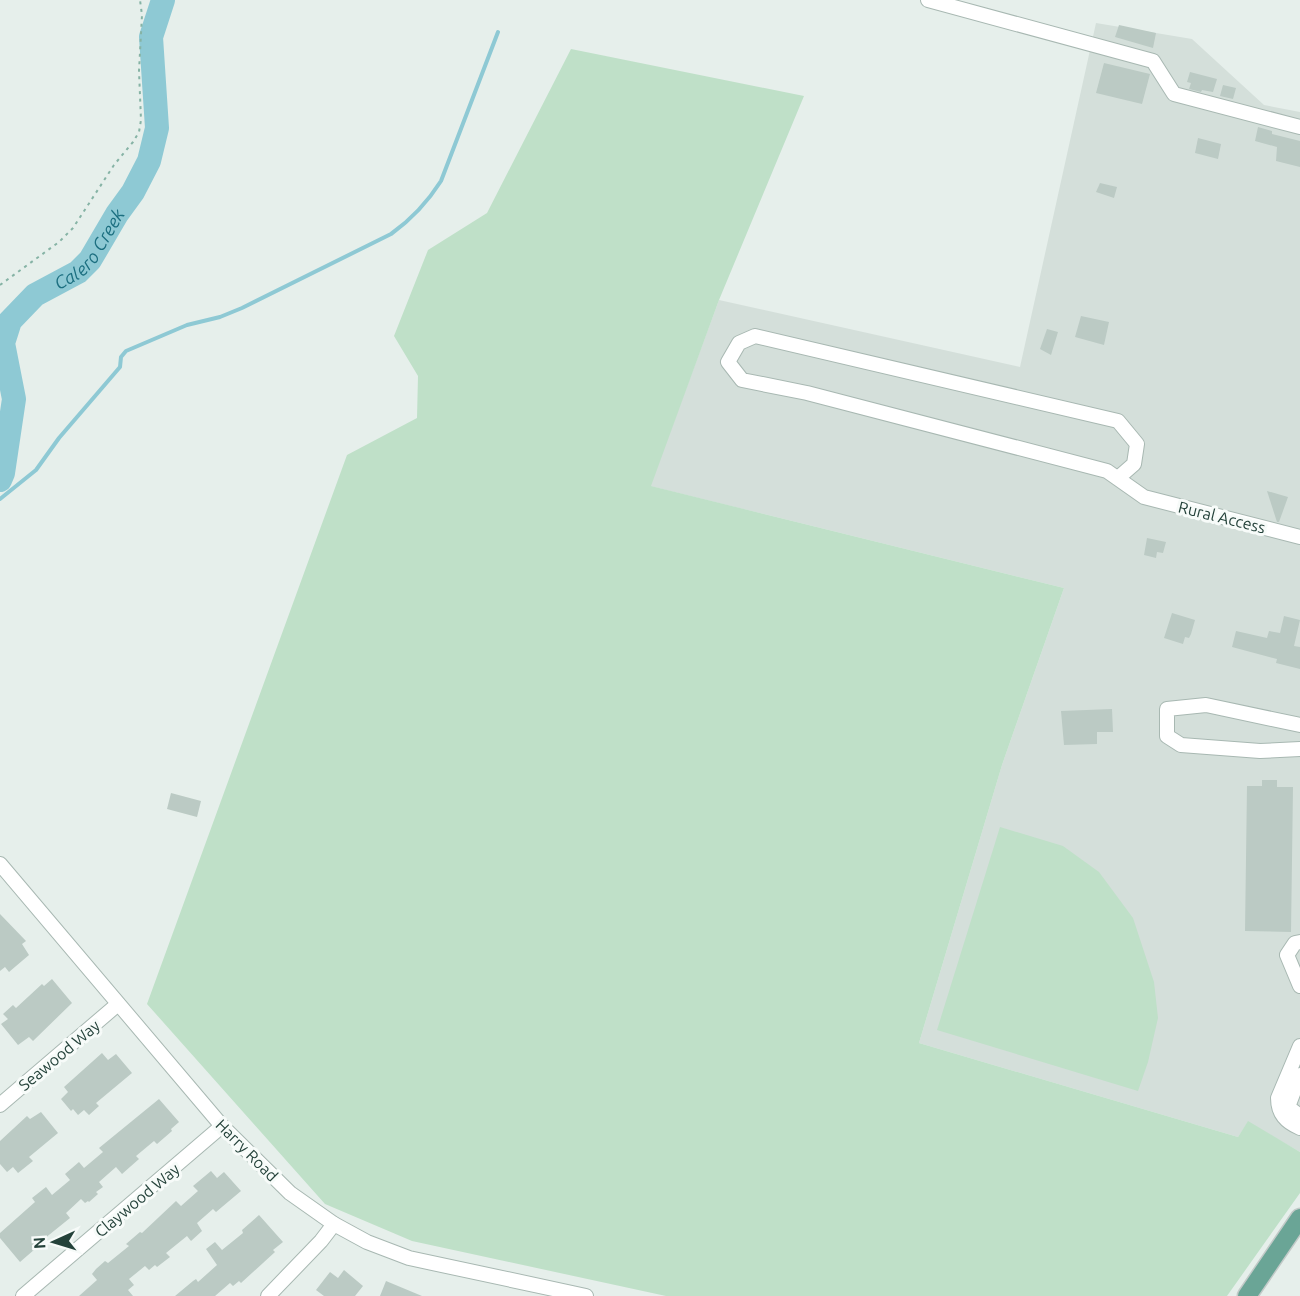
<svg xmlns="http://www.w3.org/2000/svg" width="1300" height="1296" font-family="Ubuntu,sans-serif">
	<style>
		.built { fill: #d4dfda }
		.green { fill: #bfe0c8 }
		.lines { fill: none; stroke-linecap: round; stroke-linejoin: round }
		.stream { stroke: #8ec9d4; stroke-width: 4 }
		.river { stroke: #8ec9d4; stroke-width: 24 }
		.building { fill: #bbcac4 }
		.minor-casing { stroke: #a8b8b2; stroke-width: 16 }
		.major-casing { stroke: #c2cac8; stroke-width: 21 }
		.path { stroke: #86b3a5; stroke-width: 2; stroke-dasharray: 3 4.5; stroke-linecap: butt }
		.minor { stroke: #fff; stroke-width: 14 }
		.major { stroke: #6aa596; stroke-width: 18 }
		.labels { text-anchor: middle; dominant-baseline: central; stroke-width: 6; stroke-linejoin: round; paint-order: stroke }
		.street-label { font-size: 16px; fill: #24423a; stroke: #f7fbf9 }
		.water-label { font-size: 18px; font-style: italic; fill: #1c6f80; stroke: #f7fbf9 }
	</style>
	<rect width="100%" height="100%" fill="#e6efeb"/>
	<path class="built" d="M1096,23L1192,39L1264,105L1300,112V1152L1248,1122L1238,1137L919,1043L1002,765L1064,588L650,486L719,300L1020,367Z"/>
	<g class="green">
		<path d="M571,49L804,96L719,300L651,486L1064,588L1002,765L919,1043L1238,1137L1248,1121L1300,1152V1193L1227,1296H666L412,1241L325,1204L147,1004L347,455L417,418L418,376L394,336L428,250L487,213Z"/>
		<path d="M1000,827L1063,846L1099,872L1133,918L1154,982L1158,1018L1148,1062L1138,1091L937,1030Z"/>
	</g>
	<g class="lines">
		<path class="stream" d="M0,499L36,470L59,438L120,367L121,357L126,351L187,325L220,317L242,308L391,234C412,219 427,203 441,181L498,32"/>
		<path class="river" id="s1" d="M0,480L3,473L14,399L3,343L10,321L35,295L78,272L90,260L117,214L133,192L149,161L157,128L151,37L163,0"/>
	</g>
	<g class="building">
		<path d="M1119,25L1156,33L1153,48L1115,37Z"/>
		<path d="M1104,63L1150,74L1142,104L1096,93Z"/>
		<path d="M1190,72L1217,79L1213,92L1202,90L1201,92L1189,89L1191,83L1187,82Z"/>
		<path d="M1223,85L1236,88L1233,99L1220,96Z"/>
		<path d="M1258,127L1272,131V134L1300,141V167L1276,161L1277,147L1255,141Z"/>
		<path d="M1198,138L1221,144L1218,159L1195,153Z"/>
		<path d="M1100,183L1117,187L1114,198L1096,192Z"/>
		<path d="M1081,316L1109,322L1104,345L1075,337Z"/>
		<path d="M1047,329L1058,332L1051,355L1040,349Z"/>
		<path d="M1267,491L1288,497L1279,522H1277Z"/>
		<path d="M1147,538L1166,542L1163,553L1157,552L1156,558L1144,555Z"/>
		<path d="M1172,613L1195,620L1191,634L1189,638L1185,637L1183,644L1164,638Z"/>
		<path d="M1284,616L1300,620L1294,646L1300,647V669L1276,663L1277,659L1232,647L1236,631L1267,638L1269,631L1280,633Z"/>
		<path d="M1112,709L1113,732H1097V744L1064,745L1061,711Z"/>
		<path d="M1262,780H1277V787H1293L1291,932L1245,931L1247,786H1262Z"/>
		<path d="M171,793L201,801L197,817L167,809Z"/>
		<path d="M0,914L26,941L22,944L29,955L9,972L5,967L0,971Z"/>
		<path d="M52,979L72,1003L33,1041L29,1037L18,1045L1,1024L8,1019L3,1014L13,1005L16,1008L42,984L44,986Z"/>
		<path d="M102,1053L108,1060L116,1054L132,1073L96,1103L99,1106L89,1115L84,1110L78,1115L73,1109L71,1111L61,1099L68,1092L64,1087Z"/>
		<path d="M159,1099L179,1122L171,1129L172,1131L157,1144L154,1141L136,1156L139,1159L122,1174L116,1167L99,1182L103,1187L96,1192L98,1194L89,1202L88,1201L85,1203L81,1199L66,1213L70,1218L34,1247L35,1249L20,1262L0,1238V1233L35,1202L32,1198L46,1187L52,1195L70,1180L65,1174L79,1162L84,1168L103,1152L99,1148Z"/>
		<path d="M41,1112L58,1133L29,1157L33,1161L18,1173L13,1167L7,1172L0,1164V1141L27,1116L30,1119Z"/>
		<path d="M211,1171L217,1178L224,1172L241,1191L216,1212L213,1209L197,1223L202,1231L191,1241L187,1236L166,1253L170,1257L157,1267L155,1265L149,1270L145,1266L129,1279L134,1285L128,1290L133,1296H79L97,1280L92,1274L96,1269L105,1261L108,1263L129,1246L126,1244L140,1232L142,1233L176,1201L181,1206L198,1191L193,1186Z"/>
		<path d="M259,1215L283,1242L273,1250L275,1252L241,1283L239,1281L233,1286L230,1283L215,1296H175L193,1281L196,1279L198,1282L217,1265L206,1249L215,1242L222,1250L243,1233L242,1230Z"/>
		<path d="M344,1270L363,1286L355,1296H324L316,1290L330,1272L338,1278Z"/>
		<path d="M386,1281L422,1296H380Z"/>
	</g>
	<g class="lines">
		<g class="minor-casing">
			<g id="minor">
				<path d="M928,0L1153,61L1174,94L1300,127"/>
				<path d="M1118,478L1134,464L1137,444L1118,421L755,336L739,343L728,362L742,380L807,393L1107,471L1144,497L1300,537"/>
				<path d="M1300,725L1206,705L1167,709V736L1181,745L1260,751L1300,749"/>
				<path d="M0,864L222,1126L290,1193L334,1224L367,1242L409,1258L586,1296"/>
				<path d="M1300,942L1295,943L1287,955L1300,986"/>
				<path d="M1300,1046L1278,1098C1278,1114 1286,1122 1300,1128"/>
				<path d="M1300,1075L1288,1107L1300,1116"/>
				<path d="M0,1105L118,1004"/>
				<path d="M23,1296L222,1126"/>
				<path d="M268,1296L321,1241L334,1224"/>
			</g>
		</g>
		<g class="major-casing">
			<path id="major" d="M1247,1296L1300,1218"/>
		</g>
		<path class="path" d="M0,285L59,242L73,228L114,165L133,142L139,132L141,120L139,71L142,15L140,0"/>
		<use href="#minor" class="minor"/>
		<use href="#major" class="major"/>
	</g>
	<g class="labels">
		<g class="street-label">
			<text transform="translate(1222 517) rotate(14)">Rural Access</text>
			<text transform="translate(59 1055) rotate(-40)">Seawood Way</text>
			<text transform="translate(247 1150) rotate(45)">Harry Road</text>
			<text transform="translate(137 1200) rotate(-40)">Claywood Way</text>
		</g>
		<g class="water-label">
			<text stroke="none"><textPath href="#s1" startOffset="272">Calero Creek</textPath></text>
		</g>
	</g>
	<g transform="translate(54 1242) rotate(266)" stroke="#f7fbf9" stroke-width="4.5" paint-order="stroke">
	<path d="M0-4.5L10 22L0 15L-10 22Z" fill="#24423a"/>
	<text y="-9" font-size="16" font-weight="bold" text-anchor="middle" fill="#24423a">N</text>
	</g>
</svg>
